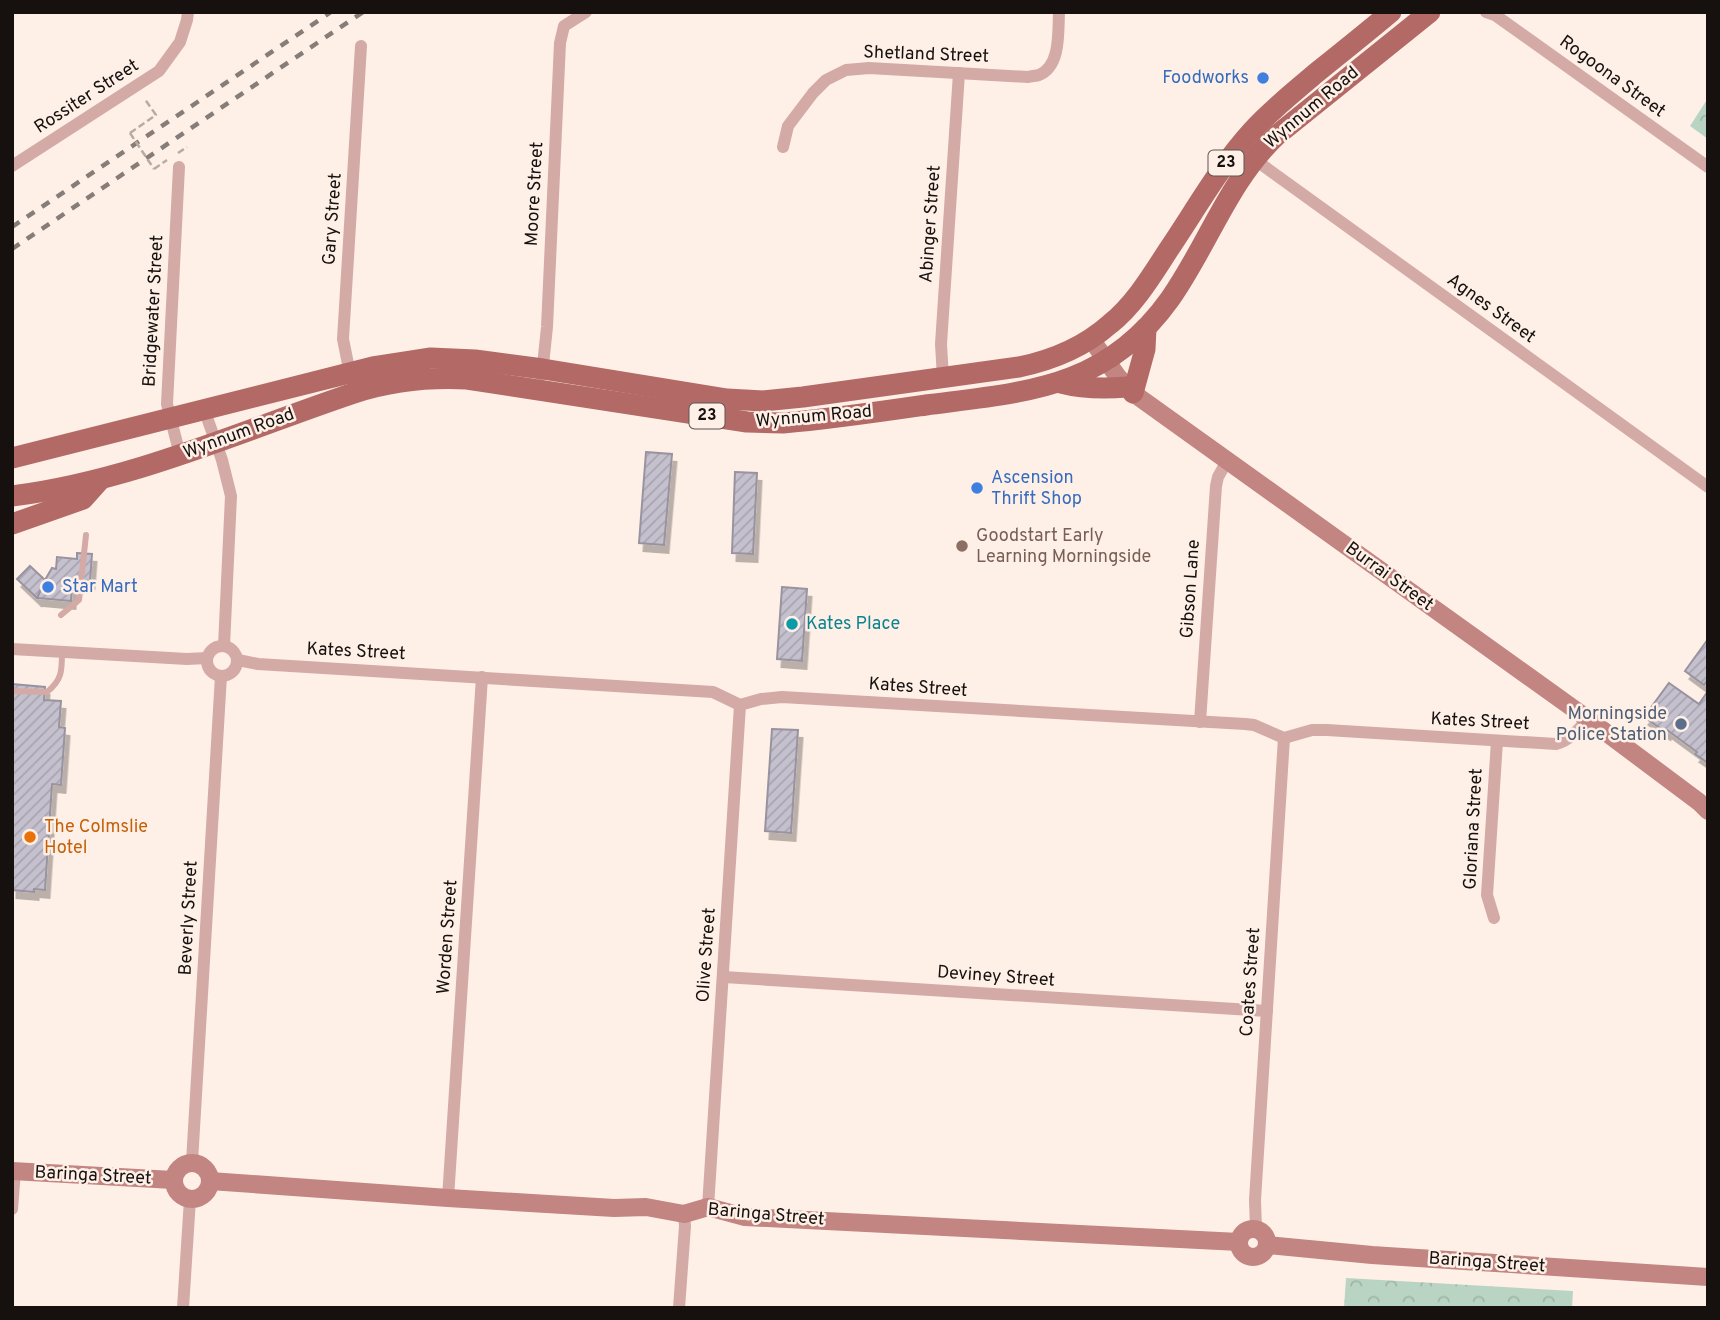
<svg xmlns="http://www.w3.org/2000/svg" width="1720" height="1320" font-family="Overpass,sans-serif">
	<style>
		.park { fill: url(#park-crowns) }
		.building { fill: url(#building-hatch); stroke: #98939f; stroke-width: 2; filter: url(#shadow) }
		.lines { fill: none; stroke-linecap: round; stroke-linejoin: round }
		.path { stroke: #b7aca5; stroke-width: 2.5; stroke-dasharray: 7 3.5; stroke-linecap: butt }
		.lane { stroke: #d4aaa6; stroke-width: 6 }
		.street { stroke: #d4aaa6; stroke-width: 12 }
		.secondary { stroke: #c28581; stroke-width: 18 }
		.primary { stroke: #b36a66; stroke-width: 21 }
		.rail { stroke: #877d78; stroke-width: 4.5; stroke-dasharray: 9 9; stroke-linecap: butt }
		.path-bridge { stroke: #b7aca5; stroke-width: 2.5; stroke-dasharray: 7 3.5; stroke-linecap: butt }
		.shop-dot { fill: #3f7fe0; stroke: #fef0e7; stroke-width: 2.5 }
		.education-dot { fill: #8d6e63; stroke: #fef0e7; stroke-width: 2.5 }
		.culture-dot { fill: #0f9aa8; stroke: #fef0e7; stroke-width: 2.5 }
		.service-dot { fill: #5c6f8a; stroke: #fef0e7; stroke-width: 2.5 }
		.food-dot { fill: #e8710a; stroke: #fef0e7; stroke-width: 2.5 }
		.labels { text-anchor: middle; dominant-baseline: central; stroke-width: 5; stroke-linejoin: round; paint-order: stroke }
		.shield { fill: #fef0e7; stroke: #5c5450; stroke-width: 2 }
		.shield-label { font-size: 16px; font-weight: bold; fill: #16110f }
		.street-label { font-size: 18px; fill: #16110f; stroke: #fef0e7 }
		.shop-label { font-size: 18px; fill: #366cbe; stroke: #fef0e7; text-anchor: start }
		.education-label { font-size: 18px; fill: #785e54; stroke: #fef0e7; text-anchor: start }
		.culture-label { font-size: 18px; fill: #0d838f; stroke: #fef0e7; text-anchor: start }
		.service-label { font-size: 18px; fill: #4e5e75; stroke: #fef0e7; text-anchor: end }
		.food-label { font-size: 18px; fill: #c56008; stroke: #fef0e7; text-anchor: start }
	</style>
	<defs>
		<pattern id="park-crowns" width="20" height="18" patternUnits="userSpaceOnUse" patternTransform="scale(1.75)"><rect width="20" height="18" fill="#bad4c4"/><path d="M2 6a3 3 0 1 1 6 0M12 15a3 3 0 1 1 6 0" fill="none" stroke="#9fb5a7"/></pattern>
		<pattern id="building-hatch" width="6" height="6" patternUnits="userSpaceOnUse" patternTransform="scale(1.75)"><rect width="6" height="6" fill="#c5c0cd"/><path d="M-1 1l2-2M0 6l6-6M5 7l2-2" fill="none" stroke="#a8a4af"/></pattern>
		<filter id="shadow"><feDropShadow dx="4.5" dy="8" stdDeviation="0" flood-color="#0004"/></filter>
	</defs>
	<rect width="100%" height="100%" fill="#fef0e7"/>
	<g class="park">
		<path d="M1708,98V139L1690,126Z"/>
		<path d="M1346,1278L1573,1291L1572,1308H1344Z"/>
	</g>
	<g class="building">
		<path d="M646,452L672,454L664,545L639,543Z"/>
		<path d="M735,472L757,473L753,554L732,553Z"/>
		<path d="M77,553L92,554L90,581L79,580L78,586H72L71,601L37,598L45,580L52,568L56,569L57,557L77,559Z"/>
		<path d="M30,566L45,580L37,598L17,579Z"/>
		<path d="M782,587L807,589L802,661L777,659Z"/>
		<path d="M1708,639V683L1706,682L1704,685L1685,671Z"/>
		<path d="M1669,683L1699,704L1708,691V763L1695,754L1697,752L1667,730L1666,732L1644,717Z"/>
		<path d="M12,684L45,687L44,700L61,701L59,727L65,728L61,785L52,784L45,890L34,889V892L12,890Z"/>
		<path d="M772,729L798,730L791,833L765,831Z"/>
	</g>
	<g class="lines">
		<g class="path">
			<path d="M130,133L156,115L144,98"/>
			<path d="M178,153L187,147"/>
			<path d="M154,169L167,160"/>
		</g>
		<g class="lane">
			<path d="M61,615L79,600L86,535"/>
			<path d="M12,691L47,692C62,680 62,671 62,652"/>
		</g>
		<g class="street">
			<path d="M1486,12L1495,15L1708,167"/>
			<path d="M783,147L788,126L813,93L826,80L846,70L869,68L1028,77C1032,76 1036,76 1039,75C1061,66 1058,32 1059,12"/>
			<path d="M1254,159L1708,487"/>
			<path d="M12,166L159,71L180,42L187,20L188,12"/>
			<path d="M179,167L167,404L180,455"/>
			<path d="M542,375L547,327L560,43L564,26L586,12"/>
			<path d="M943,378L941,344L959,73"/>
			<path d="M351,379L343,339L361,46"/>
			<path d="M204,409L222,460L231,496L224,646"/>
			<circle cx="222" cy="661" r="15"/>
			<path d="M12,649L187,659L207,658"/>
			<path d="M238,660L258,664L713,692L740,705L761,699L782,697L1245,724L1254,725L1284,738L1312,730H1327L1556,744C1570,740 1578,730 1588,719"/>
			<path d="M1200,722L1216,486L1218,477L1227,461"/>
			<path d="M1494,918L1487,895L1497,741"/>
			<path d="M724,977L1267,1011"/>
			<path d="M192,1162L221,676"/>
			<path d="M448,1198L482,677"/>
			<path d="M708,1207L740,705"/>
			<path d="M12,1209L15,1171"/>
			<path d="M1256,1229L1255,1200L1284,738"/>
			<path d="M183,1308L190,1199"/>
			<path d="M679,1308L685,1226L684,1214"/>
		</g>
		<g class="secondary">
			<path d="M1091,339L1118,377L1133,393L1588,719L1699,802L1708,811"/>
			<circle cx="192" cy="1181" r="18"/>
			<path d="M12,1171L173,1180"/>
			<path d="M210,1181L448,1198L614,1208L646,1207L684,1214L708,1207L745,1217L1239,1242"/>
			<circle cx="1253" cy="1243" r="14"/>
			<path d="M1267,1245L1372,1255L1708,1277"/>
		</g>
		<g class="primary">
			<path d="M1061,383C1084,389 1104,389 1127,387"/>
			<path d="M1133,393L1145,349L1146,328"/>
			<path d="M12,458L373,367L431,358L475,360L543,369L727,399L763,401L803,397L1019,367C1053,360 1084,347 1110,324C1135,304 1152,275 1169,249C1196,209 1220,166 1252,131C1272,109 1294,92 1316,73C1341,53 1366,33 1391,12"/>
			<path d="M12,496C131,481 241,431 354,393C391,381 428,377 467,379L747,422L783,423C831,419 878,412 926,405C1026,392 1106,389 1170,299C1208,245 1228,181 1277,135L1430,12"/>
			<path d="M12,524L83,499L100,480"/>
		</g>
		<g class="rail">
			<path d="M12,227L331,12"/>
			<path d="M12,249L363,12"/>
		</g>
		<path class="path-bridge" d="M130,133L154,169"/>
	</g>
	<g class="shop-dot">
		<circle cx="1263" cy="78" r="7"/>
		<circle cx="977" cy="488" r="7"/>
		<circle cx="48" cy="587" r="7"/>
	</g>
	<circle class="education-dot" cx="962" cy="546" r="7"/>
	<circle class="culture-dot" cx="792" cy="624" r="7"/>
	<circle class="service-dot" cx="1681" cy="724" r="7"/>
	<circle class="food-dot" cx="30" cy="837" r="7"/>
	<g class="labels">
		<g class="shield">
			<rect x="1208.5" y="150.5" width="35" height="25" rx="5"/>
			<rect x="689.5" y="403.5" width="35" height="25" rx="5"/>
		</g>
		<g class="shield-label">
			<text x="1226" y="163">23</text>
			<text x="707" y="416">23</text>
		</g>
		<g class="street-label">
			<text transform="translate(926 55) rotate(2)">Shetland Street</text>
			<text transform="translate(1612 77) rotate(36)">Rogoona Street</text>
			<text transform="translate(87 97) rotate(-33)">Rossiter Street</text>
			<text transform="translate(1312 108) rotate(-40)">Wynnum Road</text>
			<text transform="translate(535 194) rotate(-87)">Moore Street</text>
			<text transform="translate(333 219) rotate(-86)">Gary Street</text>
			<text transform="translate(931 224) rotate(-86)">Abinger Street</text>
			<text transform="translate(1491 309) rotate(36)">Agnes Street</text>
			<text transform="translate(154 311) rotate(-87)">Bridgewater Street</text>
			<text transform="translate(814 417) rotate(-5)">Wynnum Road</text>
			<text transform="translate(239 434) rotate(-20)">Wynnum Road</text>
			<text transform="translate(1389 577) rotate(36)">Burrai Street</text>
			<text transform="translate(1191 589) rotate(-86)">Gibson Lane</text>
			<text transform="translate(356 652) rotate(3)">Kates Street</text>
			<text transform="translate(918 688) rotate(4)">Kates Street</text>
			<text transform="translate(1480 722) rotate(3)">Kates Street</text>
			<text transform="translate(1474 829) rotate(-87)">Gloriana Street</text>
			<text transform="translate(189 918) rotate(-87)">Beverly Street</text>
			<text transform="translate(448 937) rotate(-86)">Worden Street</text>
			<text transform="translate(707 955) rotate(-86)">Olive Street</text>
			<text transform="translate(996 977) rotate(4)">Deviney Street</text>
			<text transform="translate(1251 982) rotate(-86)">Coates Street</text>
			<text transform="translate(93 1176) rotate(3)">Baringa Street</text>
			<text transform="translate(766 1215) rotate(5)">Baringa Street</text>
			<text transform="translate(1487 1263) rotate(4)">Baringa Street</text>
		</g>
		<g class="shop-label">
			<text x="1249" y="78" text-anchor="end">Foodworks</text>
			<text x="991" y="478">Ascension<tspan x="991" dy="21">Thrift Shop</tspan></text>
			<text x="62" y="587">Star Mart</text>
		</g>
		<g class="education-label">
			<text x="976" y="536">Goodstart Early<tspan x="976" dy="21">Learning Morningside</tspan></text>
		</g>
		<g class="culture-label">
			<text x="806" y="624">Kates Place</text>
		</g>
		<g class="service-label">
			<text x="1667" y="714">Morningside<tspan x="1667" dy="21">Police Station</tspan></text>
		</g>
		<g class="food-label">
			<text x="44" y="827">The Colmslie<tspan x="44" dy="21">Hotel</tspan></text>
		</g>
	</g>
	<rect width="1720" height="1320" fill="none" stroke="#16110f" stroke-width="28"/>
</svg>
